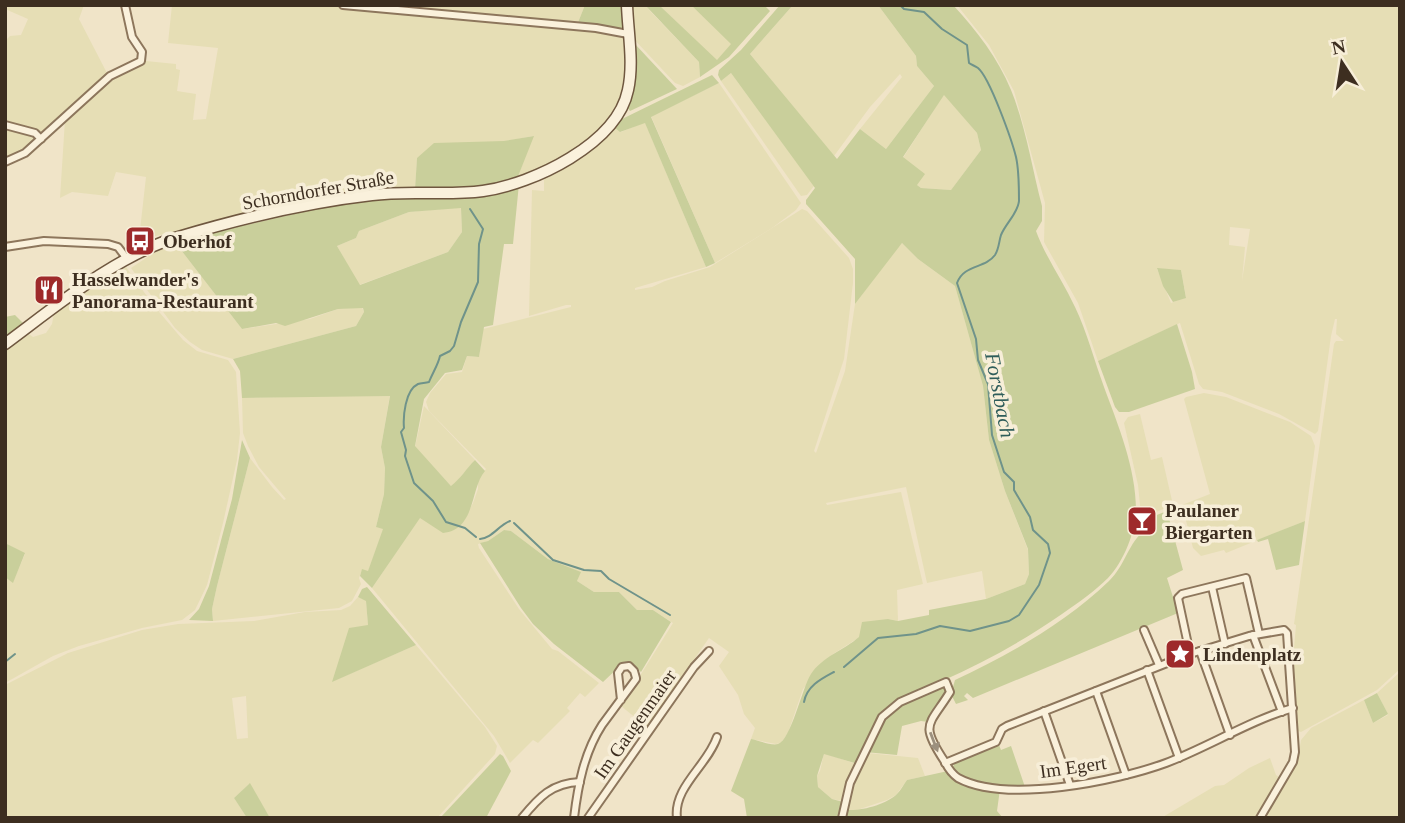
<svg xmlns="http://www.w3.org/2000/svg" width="1405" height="823" font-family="'Times New Roman',serif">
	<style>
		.farmland { fill: #e6deb5; fill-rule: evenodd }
		.green { fill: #c9cf9b; fill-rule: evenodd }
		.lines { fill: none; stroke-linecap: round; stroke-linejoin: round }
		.stream { stroke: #6f938a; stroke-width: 2 }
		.minor-casing { stroke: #8d765c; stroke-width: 10 }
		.secondary-casing { stroke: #6f573f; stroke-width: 13 }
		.minor { stroke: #faf1dc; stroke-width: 6 }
		.secondary { stroke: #faf1dc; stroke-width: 10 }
		.oneway { fill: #9c907e }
		.labels { text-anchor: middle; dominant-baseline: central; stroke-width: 7; stroke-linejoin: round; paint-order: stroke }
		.street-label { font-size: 19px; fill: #3d2e20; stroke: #f7eed8 }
		.poi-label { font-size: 19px; font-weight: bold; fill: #3d2e20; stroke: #f7eed8; text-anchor: start }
		.water-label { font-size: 21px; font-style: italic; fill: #2f5d5a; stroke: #f7eed8 }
	</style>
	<rect width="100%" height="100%" fill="#f0e4c8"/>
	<g class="farmland">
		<path d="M5,5H84L79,19L108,75L142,65L146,61L176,64V69L180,70L177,91L196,94L193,120L206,119L218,48L168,43L172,5H326L593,29L624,37L626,79L617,109L599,132L567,156L517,179L533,136L417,158L415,189L139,239L146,177L116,172L108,196L72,192L60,198L65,120L23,152L5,160V41L10,36L21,35L28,19L5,9Z"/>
		<path d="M363,5H585L577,25Z"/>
		<path d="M630,5H645L651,12L699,62L700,77L683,86L675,83L632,37Z"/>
		<path d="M659,5H691L732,44L717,61Z"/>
		<path d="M793,5H878L916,56L917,66L934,86L886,149L860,129L902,77L900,74L870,107L834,156L750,54Z"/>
		<path d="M957,5H1400V669L1377,690L1301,732L1298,731L1293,660L1296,625L1294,624L1334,344L1336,341H1344L1336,334L1337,319H1335L1331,336L1318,431L1315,434L1279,414L1222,392L1203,389L1199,384L1180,323L1098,361L1078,303L1044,242L1045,203L1014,91L989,45ZM1230,227L1250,229L1242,281L1245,247L1229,245ZM1157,269L1181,270L1186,297L1171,303Z"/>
		<path d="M731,73L814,186L807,195L801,196L721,81Z"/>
		<path d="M719,83L801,203L796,210L772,228L715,263L651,116Z"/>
		<path d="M944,94L977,133L981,150L951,190L921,188L917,185L903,158Z"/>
		<path d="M645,122L706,267L635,288V290L652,287L665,281L710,267L802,209L807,211L849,258L853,269V283L844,359L814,451L816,453L845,371L855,304L896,249L902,243L918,259L955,286L983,386L989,440L1005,491L1028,550L1029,574L1025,584L986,599L982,571L927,583L906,487L826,503L827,505L901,492L923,584L897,590L898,621L888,619L833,654L803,689L788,733L781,743L776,744L751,739L755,728L744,714L738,695L719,666L729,652L709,638L647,727L621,706L673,623L653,610H637L619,592H594L577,581L580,572L548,559L511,531L504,530L488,541L478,544L479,548L519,609L552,649L558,651L599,683L585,697L580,693L567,708L570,711L538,743L533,740L510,763L494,736L372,588L420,517L461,525L473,503L478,489V478L486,469L429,411L426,402L430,393L446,374L462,372L467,356L479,357L483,329L571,307V305H566L529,316L532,190L544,191V174L614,127L621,132Z"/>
		<path d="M461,207L462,232L448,252L359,285L337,246L356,238L359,231L409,212Z"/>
		<path d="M177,241L181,250L242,329L310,319L338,309L362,307L364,312L356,326L233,359L202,350L190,342L175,328L131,268L164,246Z"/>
		<path d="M126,267L154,306L183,340L197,351L228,360L236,372L240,433L237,460L223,523L207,585L195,610L182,620L142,628L79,646L53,656L5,683V577L13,582L25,554L5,543V348L26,332L33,337L46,333L52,324L54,313L117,271Z"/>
		<path d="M1204,393L1226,397L1290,422L1311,436L1315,446L1305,521L1226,553L1224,550L1201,556L1193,548L1182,505L1210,494L1184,399L1186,397Z"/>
		<path d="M374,395H390L381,447L385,468L384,494L376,527L384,528L368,572L362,570L359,578L361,584L352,601L339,608L213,621L212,609L217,586L250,458L272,487L284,500L286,499L259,467L248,446L243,433L242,398Z"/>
		<path d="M424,406L475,460L452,487L415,447Z"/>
		<path d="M1140,414L1151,460L1162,457L1173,505L1144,517L1141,515L1138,485L1124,423L1128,417Z"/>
		<path d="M358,597L366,600L368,625L333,681L416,645L485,727L497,746L495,754L437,818H270L249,784L234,798L247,818H5V685L68,653L142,630L178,624L254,621L305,612L341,610L350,606ZM246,696L248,738L237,739L232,698Z"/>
		<path d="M1400,672V818H1161L1215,786L1224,785L1249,768L1270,758L1276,775L1285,781L1298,759L1301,740L1311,728L1364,700L1373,723L1388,715L1377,693Z"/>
		<path d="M824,753L862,766L868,753L918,758L925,776L907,780L896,795L887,800L851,812L845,810L847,802L832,799L818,787L817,776L820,771Z"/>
	</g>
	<g class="green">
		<path d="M585,5H623L624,29L577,25Z"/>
		<path d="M645,5H659L717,60L731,44L691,5H764L770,11L729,57L700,77L699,62Z"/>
		<path d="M780,5H793L750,54L837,159L860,129L886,149L934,86L917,66L916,56L878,5H953C977,31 998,58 1011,90C1026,127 1032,168 1042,206V221L1036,231C1046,258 1063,281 1075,307C1087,332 1094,360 1104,387C1118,425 1136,468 1136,510C1135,533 1124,561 1108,578C1095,591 1078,603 1062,614C1023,641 985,662 942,681L947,692L932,712L928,722L921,721L902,726L897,755L865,752L858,764L824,754L817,776L818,787L832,799L843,802L842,809C856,813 886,805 897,794C901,790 904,784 907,780L948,771L955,777L1000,789L997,811L1003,818H747L744,799L731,791L751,739C758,740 771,746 778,744C791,740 802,688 811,674C822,657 844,650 859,637L862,622L888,619L898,621L929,615V610L986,599L1025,584L1029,574L1028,549L1005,491L989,440L983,386L955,286L918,259L902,243L855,304V259L806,204V200L815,188L731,73L721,81L718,75L719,70L741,50ZM944,95L977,133L981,150L951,190L921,188L917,185L925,174L903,157Z"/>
		<path d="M634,43L677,89L630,111L626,106Z"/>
		<path d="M712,75L719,83L651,117L715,263L706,267L645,123L620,132L614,127L622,119Z"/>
		<path d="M534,136L517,179L474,188L415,189L417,158L434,143L504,141Z"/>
		<path d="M519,184L513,244H504L493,325L484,327L479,357L467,356L462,370L445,373L424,399L415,446L451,486C461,478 466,469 475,460L485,471C470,488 476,530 443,533L420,518L372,588L360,576L362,569L368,571L383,529L376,527L384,494L385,468L381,447L390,396L242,398L240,371L233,359L356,326L364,312L363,308L338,309L285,326L276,323L242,329L181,250L177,241L346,202ZM461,208L462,232L448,252L360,285L337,246L356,238L359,231L409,212Z"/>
		<path d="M1157,268L1181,270L1186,298L1173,302L1163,286Z"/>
		<path d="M15,315L24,324L5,340V317Z"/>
		<path d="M1177,324L1192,372L1195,389L1129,412H1119L1115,407L1098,361Z"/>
		<path d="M242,440L250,458L217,586L212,609L213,621L189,620L199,609L209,586L232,499Z"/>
		<path d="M1167,511L1183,570L1167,578L1178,613L973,698L967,693L964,696L968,700L956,704L951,694L955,680C1009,655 1065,623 1109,581C1125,566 1128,543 1145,530L1144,520Z"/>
		<path d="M1305,521L1299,565L1276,570L1268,539L1258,542L1257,540Z"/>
		<path d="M504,530L511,531L548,559L581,572L577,581L594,592H619L637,610H653L671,622L641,672L632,664L623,663L603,682L554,644L533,624L521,608L480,543L488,541Z"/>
		<path d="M5,543L25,553L13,583L5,577Z"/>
		<path d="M367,587L416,645L332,682L349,628L368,625L366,601L358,597L362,589Z"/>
		<path d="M1377,693L1388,714L1373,723L1364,700Z"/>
		<path d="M999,745L1001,750L1011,746L1025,787C1006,787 964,786 952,769L956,760Z"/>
		<path d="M500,754L503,756L511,771L486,818H440Z"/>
		<path d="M250,783L270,818H247L234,798Z"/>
	</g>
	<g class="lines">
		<g class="stream">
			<path d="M470,209L483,229L479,244L478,282L461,322L454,346L450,351L440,356C438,365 433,372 429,382C425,383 421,383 418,384C405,390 403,417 404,428L401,432L406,450L405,456L414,483L433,501L446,522L465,528L476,537"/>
			<path d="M514,523L553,560L584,570L601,571L609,579L670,615"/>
			<path d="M480,539C492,538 498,526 510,521"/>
			<path d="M5,662L15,654"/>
			<path d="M844,667L878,638L916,634L940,626L970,631L1009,621L1019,615L1039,585L1050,553L1048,544L1033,530L1030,517L1014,490V482L1004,472L992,435L988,384L978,360L976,339L957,283C964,264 985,269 995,255C999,249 999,241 1001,235C1006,223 1018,213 1019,201C1019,188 1019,170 1016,157C1012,141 990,78 978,68C975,66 972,65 969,63L967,45L942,29L924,12L904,9L900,5"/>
			<path d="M804,702C807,686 821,679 834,672"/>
		</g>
		<g class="minor-casing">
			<g id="minor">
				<path d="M343,5L596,28L628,34"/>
				<path d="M5,125L35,133L41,139"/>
				<path d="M5,162L25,153L110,76L141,61L142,52L132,37L125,5"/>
				<path d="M5,247L44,241L108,244L118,247L127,259"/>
				<path d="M1212,587L1225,644"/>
				<path d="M1144,630L1159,665"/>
				<path d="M1253,635L1282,712"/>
				<path d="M1200,651L1230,735"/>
				<path d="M1190,654L1178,598L1182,594L1246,578L1259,634"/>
				<path d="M1147,670L1179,758"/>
				<path d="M1096,691L1126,775"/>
				<path d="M1044,711L1070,785"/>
				<path d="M945,763L996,742L1002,729L1007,726L1190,654L1249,636L1284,630L1287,633L1295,752L1293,762L1260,818"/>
				<path d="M522,818C539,797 552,783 580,782"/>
				<path d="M574,818C578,785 584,753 602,725L636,679V678L634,671L629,666L622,667L618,673L621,700"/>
				<path d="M588,818L694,667L709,651"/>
				<path d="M677,818C673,787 708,765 717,737"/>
				<path d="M842,818L850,783L882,717L900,702L946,682L950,692C929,726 919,723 945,762C948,768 952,774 958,778C1006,804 1117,781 1166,763C1208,747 1251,720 1293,708"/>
			</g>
		</g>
		<g class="secondary-casing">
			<path id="secondary" d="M5,344C55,307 116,256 175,238C235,220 310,202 372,195C409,190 446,196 483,191C533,184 617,144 628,90C634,63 628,33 627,5"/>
		</g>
		<use href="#minor" class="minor"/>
		<use href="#secondary" class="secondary"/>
	</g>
	<defs><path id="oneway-solid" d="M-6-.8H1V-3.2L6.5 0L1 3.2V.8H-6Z" transform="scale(1.75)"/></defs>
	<use class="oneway" href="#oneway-solid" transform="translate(934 742) rotate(69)"/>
	<defs>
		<g id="bus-square" transform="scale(1.575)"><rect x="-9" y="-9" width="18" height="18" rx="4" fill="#9e2a2b" stroke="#f7eed8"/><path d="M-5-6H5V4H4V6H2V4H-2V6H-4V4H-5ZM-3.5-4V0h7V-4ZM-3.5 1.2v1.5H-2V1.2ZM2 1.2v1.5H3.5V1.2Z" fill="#fff"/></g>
		<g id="restaurant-square" transform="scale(1.575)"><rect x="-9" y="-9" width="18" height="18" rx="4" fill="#9e2a2b" stroke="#f7eed8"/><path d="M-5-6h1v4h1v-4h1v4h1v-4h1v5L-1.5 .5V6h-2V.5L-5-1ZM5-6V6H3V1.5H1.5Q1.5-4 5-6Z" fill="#fff"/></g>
		<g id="bar-square" transform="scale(1.575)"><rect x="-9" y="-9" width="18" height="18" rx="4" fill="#9e2a2b" stroke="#f7eed8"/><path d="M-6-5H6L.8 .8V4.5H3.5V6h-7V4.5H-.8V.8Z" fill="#fff"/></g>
		<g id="sight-square" transform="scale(1.575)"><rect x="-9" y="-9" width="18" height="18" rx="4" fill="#9e2a2b" stroke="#f7eed8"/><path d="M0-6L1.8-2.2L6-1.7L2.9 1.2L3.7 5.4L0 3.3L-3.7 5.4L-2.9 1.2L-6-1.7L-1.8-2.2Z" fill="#fff"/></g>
	</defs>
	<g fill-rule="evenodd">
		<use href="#bus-square" x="140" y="241"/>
		<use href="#restaurant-square" x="49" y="290"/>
		<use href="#bar-square" x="1142" y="521"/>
		<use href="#sight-square" x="1180" y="654"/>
	</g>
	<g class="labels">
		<g class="street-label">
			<text transform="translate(318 190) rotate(-10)">Schorndorfer Straße</text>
			<text transform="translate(635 724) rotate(-55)">Im Gaugenmaier</text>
			<text transform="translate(1073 767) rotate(-8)">Im Egert</text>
		</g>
		<g class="poi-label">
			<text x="163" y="241">Oberhof</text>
			<text x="72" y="279">Hasselwander's<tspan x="72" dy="22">Panorama-Restaurant</tspan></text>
			<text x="1165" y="510">Paulaner<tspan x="1165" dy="22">Biergarten</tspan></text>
			<text x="1203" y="654">Lindenplatz</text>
		</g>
		<g class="water-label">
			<text transform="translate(1000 395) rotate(79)">Forstbach</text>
		</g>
	</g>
	<rect width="1405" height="823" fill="none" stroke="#3d2e20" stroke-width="14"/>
	<g transform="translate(1342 63) rotate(348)" stroke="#f7eed8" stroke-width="5" paint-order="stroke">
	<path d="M0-5L12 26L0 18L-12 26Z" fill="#3d2e20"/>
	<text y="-10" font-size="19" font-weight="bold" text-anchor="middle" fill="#3d2e20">N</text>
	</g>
</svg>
